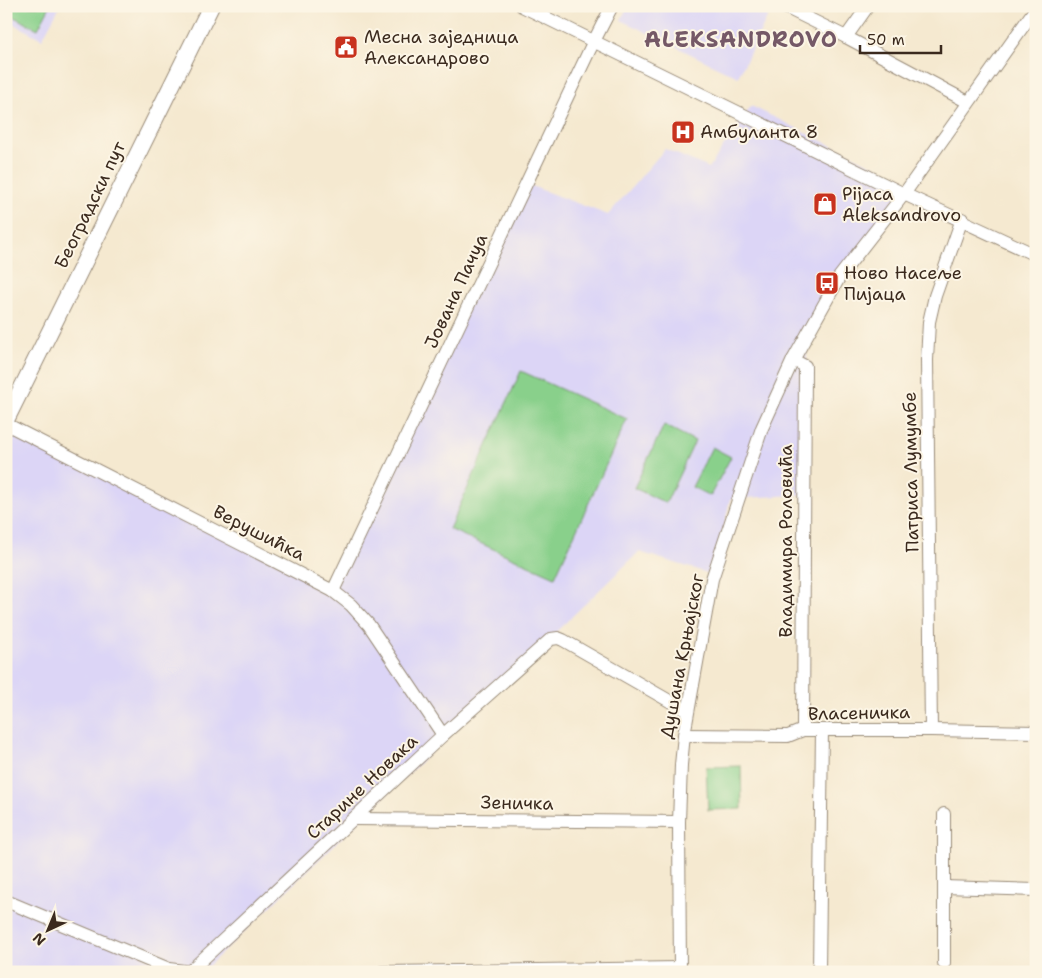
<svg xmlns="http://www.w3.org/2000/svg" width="1042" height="978" font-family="'Shantell Sans',sans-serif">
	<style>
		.built { fill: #dcd5f6 }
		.green { fill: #89d08b; stroke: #627d54 }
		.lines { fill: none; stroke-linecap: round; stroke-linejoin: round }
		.minor-casing { stroke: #988a77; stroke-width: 14 }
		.major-casing { stroke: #988a77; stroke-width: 18 }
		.minor { stroke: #fff; stroke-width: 12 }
		.major { stroke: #fff; stroke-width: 16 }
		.labels { text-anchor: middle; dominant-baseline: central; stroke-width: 4; stroke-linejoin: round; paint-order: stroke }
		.poi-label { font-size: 18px; fill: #3b2a1e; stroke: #fcf5e5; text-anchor: start }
		.street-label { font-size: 18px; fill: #3b2a1e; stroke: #fcf5e5 }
		.district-label { font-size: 22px; font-weight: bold; letter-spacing: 1px; fill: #755967; stroke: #fcf5e5 }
	</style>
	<rect width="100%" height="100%" fill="#fcf5e5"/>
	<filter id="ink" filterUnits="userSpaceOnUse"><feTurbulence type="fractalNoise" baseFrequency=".02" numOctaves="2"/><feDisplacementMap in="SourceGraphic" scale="10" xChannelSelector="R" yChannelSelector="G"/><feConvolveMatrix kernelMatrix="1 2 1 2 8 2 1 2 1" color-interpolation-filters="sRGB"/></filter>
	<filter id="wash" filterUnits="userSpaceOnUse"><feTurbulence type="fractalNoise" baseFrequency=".0096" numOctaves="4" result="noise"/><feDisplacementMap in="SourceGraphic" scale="20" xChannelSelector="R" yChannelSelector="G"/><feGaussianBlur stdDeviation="1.12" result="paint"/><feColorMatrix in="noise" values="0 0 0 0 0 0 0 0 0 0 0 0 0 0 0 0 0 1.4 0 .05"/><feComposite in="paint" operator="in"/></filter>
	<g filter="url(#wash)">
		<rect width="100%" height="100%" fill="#f5e9d0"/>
		<g class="built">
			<path d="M7,6H60L42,39L6,20Z"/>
			<path d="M628,6H763L771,10L738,77L621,20Z"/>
			<path d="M751,106L907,182L806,331L810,494L730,499L714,575L639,552L202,972H6V425L333,590L526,184L608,215L665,149L709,168Z"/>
		</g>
		<g class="green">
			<path d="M9,6H50L38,29L6,13Z"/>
			<path d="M521,371L627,419L555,577L449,529Z"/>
			<path d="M664,425L695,441L666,503L634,488Z"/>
			<path d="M712,447L731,457L710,496L692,487Z"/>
			<path d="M741,766L742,809L708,810L706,767Z"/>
		</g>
	</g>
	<g filter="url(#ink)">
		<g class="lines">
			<g class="minor-casing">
				<g id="minor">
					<path d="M522,6L904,194L1029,252L1036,253"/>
					<path d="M783,6L846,37L968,102"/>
					<path d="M846,37L868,6"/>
					<path d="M793,360L805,366L803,730"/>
					<path d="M6,424L333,591L351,605L369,625L443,735"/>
					<path d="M333,591L590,49L612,6"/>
					<path d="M931,730L927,360L929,322L935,296L962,219"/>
					<path d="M684,735L788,736L803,730H931L1036,732"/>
					<path d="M354,819L679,822"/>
					<path d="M944,887L1036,890"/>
					<path d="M6,901L169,969L191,972"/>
					<path d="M944,963V814"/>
					<path d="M189,972L443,735L551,639L558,638L563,640L687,711"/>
					<path d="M382,972L679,968"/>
					<path d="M680,972L679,822L681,765L684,735L712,579L762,428L793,360L840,276L904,194L1036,8"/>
					<path d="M819,972L822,730"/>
				</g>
			</g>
			<g class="major-casing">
				<path id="major" d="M6,420L211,6"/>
			</g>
			<use href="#minor" class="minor"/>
			<use href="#major" class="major"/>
		</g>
	</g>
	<defs>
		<g id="civic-square" transform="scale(1.25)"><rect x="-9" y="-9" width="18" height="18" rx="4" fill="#c8321e" stroke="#fcf5e5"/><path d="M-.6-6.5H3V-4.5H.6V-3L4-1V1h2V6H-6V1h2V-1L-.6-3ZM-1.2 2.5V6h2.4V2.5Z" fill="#fff"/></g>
		<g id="hospital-square" transform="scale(1.25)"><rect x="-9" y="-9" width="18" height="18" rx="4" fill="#c8321e" stroke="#fcf5e5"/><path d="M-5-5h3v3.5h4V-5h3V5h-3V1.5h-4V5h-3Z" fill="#fff"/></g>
		<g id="shop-square" transform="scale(1.25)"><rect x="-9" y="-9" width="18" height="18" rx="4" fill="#c8321e" stroke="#fcf5e5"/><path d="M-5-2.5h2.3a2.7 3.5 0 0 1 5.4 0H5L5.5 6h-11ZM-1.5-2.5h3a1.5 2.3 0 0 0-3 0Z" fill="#fff"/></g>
		<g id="bus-square" transform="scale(1.25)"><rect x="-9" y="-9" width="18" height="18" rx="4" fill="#c8321e" stroke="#fcf5e5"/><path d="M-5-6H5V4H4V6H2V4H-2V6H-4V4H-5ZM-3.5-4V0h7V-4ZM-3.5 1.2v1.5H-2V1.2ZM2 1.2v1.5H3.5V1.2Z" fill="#fff"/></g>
	</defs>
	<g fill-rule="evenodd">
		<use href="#civic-square" x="346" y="47"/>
		<use href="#hospital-square" x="683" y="132"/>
		<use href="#shop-square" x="825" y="204"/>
		<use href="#bus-square" x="827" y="283"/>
	</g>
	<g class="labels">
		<g class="poi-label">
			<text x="364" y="37">Месна заједница<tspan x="364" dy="21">Александрово</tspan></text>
			<text x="700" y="132">Амбуланта 8</text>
			<text x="842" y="194">Pijaca<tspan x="842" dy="21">Aleksandrovo</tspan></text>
			<text x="844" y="273">Ново Насеље<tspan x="844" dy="21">Пијаца</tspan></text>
		</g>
		<g class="street-label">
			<text transform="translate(90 205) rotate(-64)">Београдски пут</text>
			<text transform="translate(456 291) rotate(-65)">Јована Пачуа</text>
			<text transform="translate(911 472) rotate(-91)">Патриса Лумумбе</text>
			<text transform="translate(259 533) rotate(27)">Верушићка</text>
			<text transform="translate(786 541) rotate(-90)">Владимира Роловића</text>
			<text transform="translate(682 656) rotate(-79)">Душана Крњајског</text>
			<text transform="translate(859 713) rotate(-1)">Власеничка</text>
			<text transform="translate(362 787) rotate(-43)">Старине Новака</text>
			<text transform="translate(517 803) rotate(1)">Зеничка</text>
		</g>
		<g class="district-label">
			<text x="741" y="39">ALEKSANDROVO</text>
		</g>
	</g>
	<rect width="1042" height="978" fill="none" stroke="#fcf5e5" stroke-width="25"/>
	<g transform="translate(48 930) rotate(224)" stroke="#fcf5e5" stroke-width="4" paint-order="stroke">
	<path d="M0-4L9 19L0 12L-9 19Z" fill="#3b2a1e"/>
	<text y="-8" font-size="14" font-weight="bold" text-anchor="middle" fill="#3b2a1e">N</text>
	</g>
	<path d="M860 45v8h81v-8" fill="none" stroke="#3b2a1e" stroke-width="2.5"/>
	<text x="867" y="45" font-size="15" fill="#3b2a1e" stroke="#fcf5e5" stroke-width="4" paint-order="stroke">50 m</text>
</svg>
